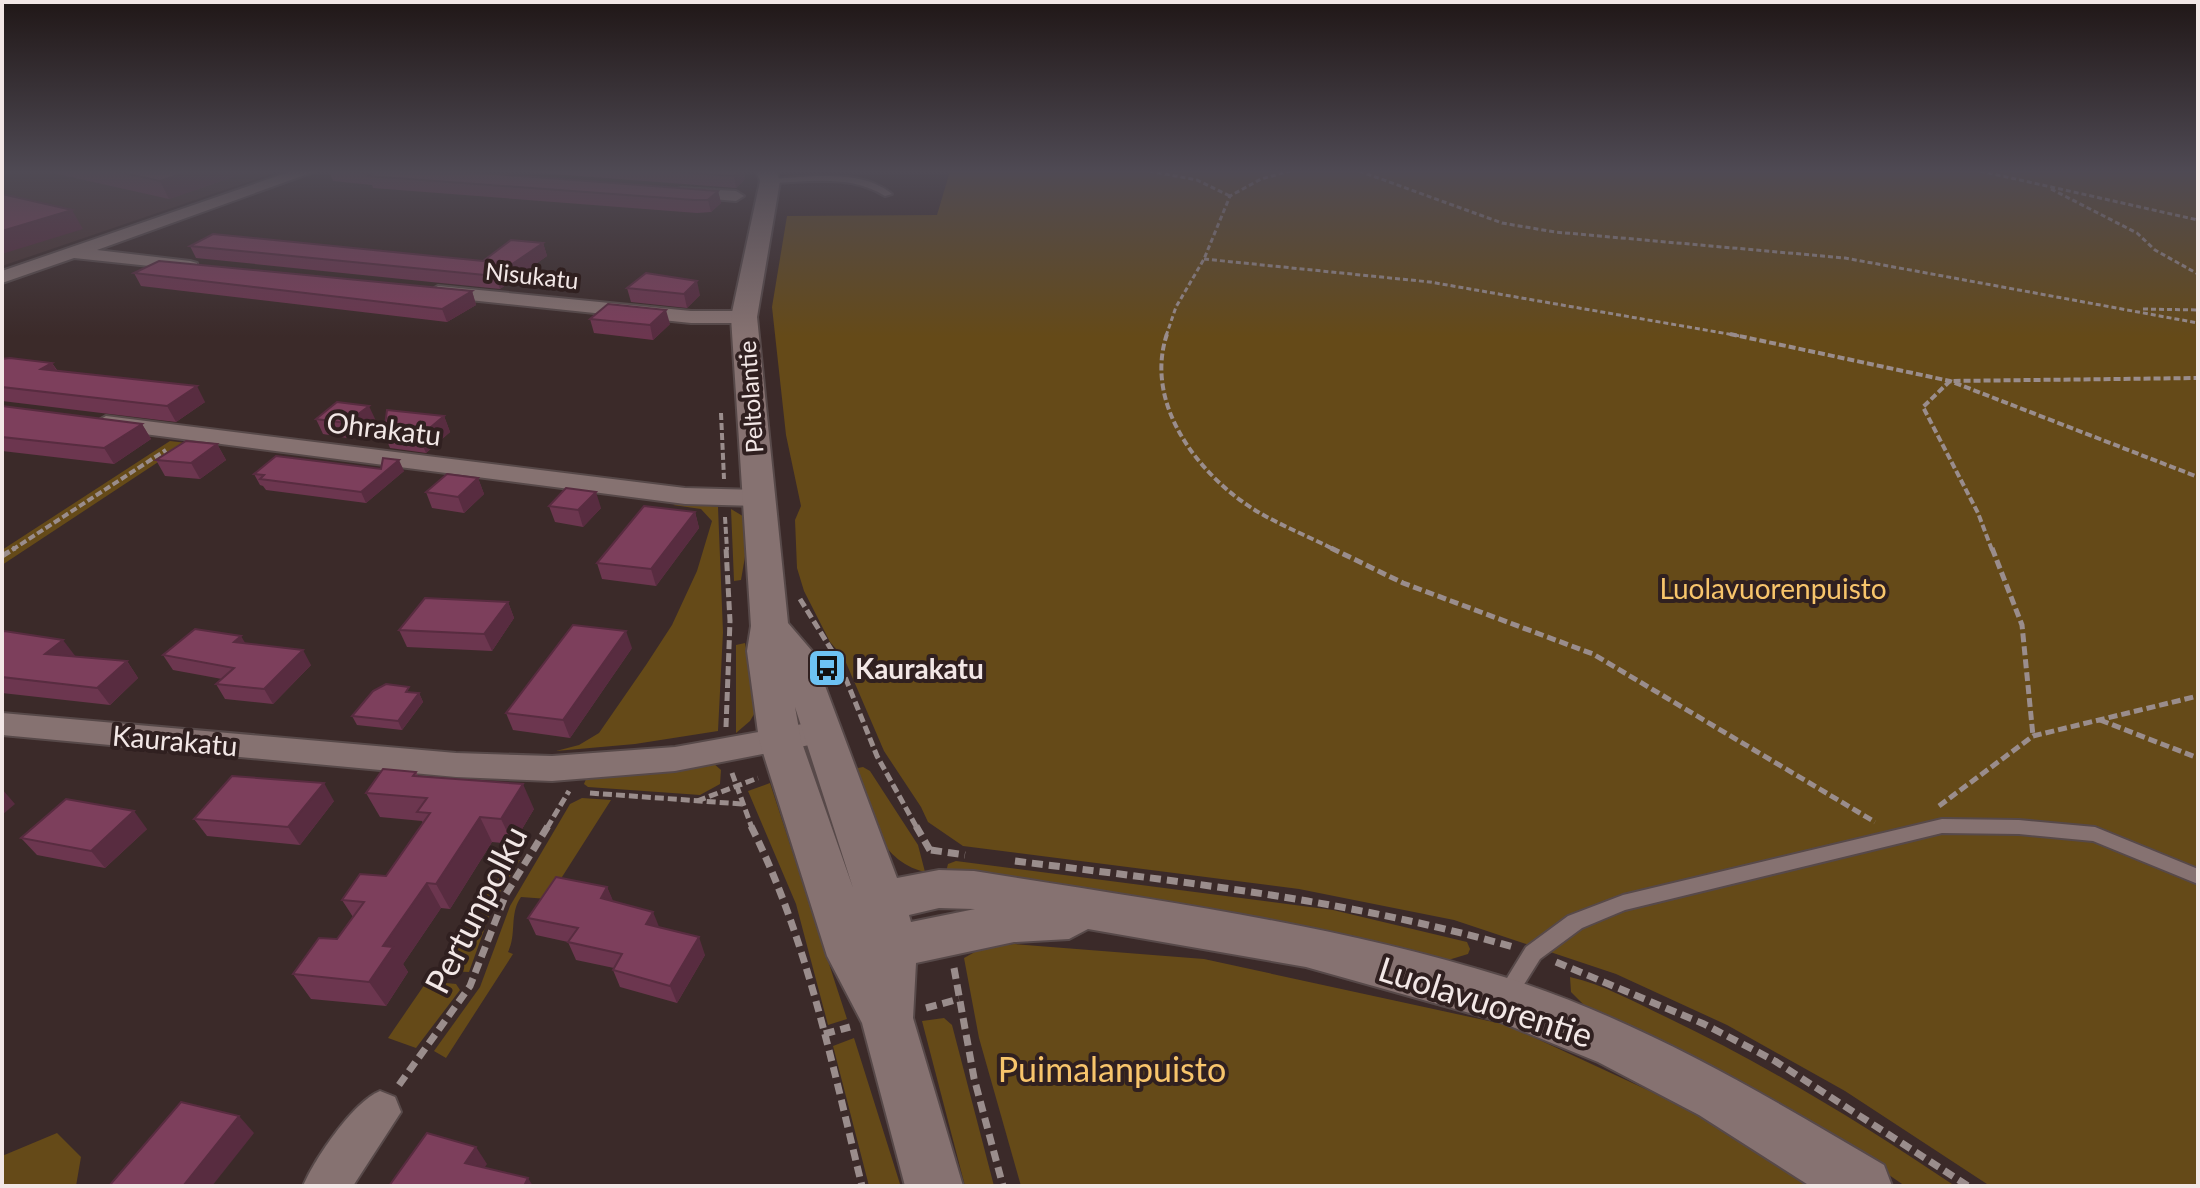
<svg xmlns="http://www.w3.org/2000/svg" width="2200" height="1188" font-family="Lato,sans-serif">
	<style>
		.built { fill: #493332 }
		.green { fill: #654a18 }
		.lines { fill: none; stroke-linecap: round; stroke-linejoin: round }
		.service-casing { stroke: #574949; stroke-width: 4 }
		.minor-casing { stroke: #574949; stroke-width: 4 }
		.tertiary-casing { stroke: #574949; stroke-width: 4 }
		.path-far3 { stroke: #9a8d8c; stroke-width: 3; stroke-dasharray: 5 3; stroke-linecap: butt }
		.path-far2 { stroke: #9a8d8c; stroke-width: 4; stroke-dasharray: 7 3; stroke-linecap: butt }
		.path-far1 { stroke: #9a8d8c; stroke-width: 5; stroke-dasharray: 9 4; stroke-linecap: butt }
		.path { stroke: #9a8d8c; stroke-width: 7; stroke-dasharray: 11 6; stroke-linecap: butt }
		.service { fill: #867271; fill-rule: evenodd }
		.minor { fill: #867271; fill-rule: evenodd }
		.tertiary { fill: #867271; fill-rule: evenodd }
		.wall { fill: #6c364f }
		.shaded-wall { fill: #582c40 }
		.building { fill: #7d3f5c; stroke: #582c40; stroke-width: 2 }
		.labels { text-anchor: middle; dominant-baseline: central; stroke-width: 8; stroke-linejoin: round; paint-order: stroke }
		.far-street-label { font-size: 24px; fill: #f2e7e6; stroke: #302020 }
		.street-label { font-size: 28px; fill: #f2e7e6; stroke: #302020 }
		.park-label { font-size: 28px; fill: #f8c56b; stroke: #302020 }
		.poi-label { font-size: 28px; font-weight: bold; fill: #f2e7e6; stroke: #302020; text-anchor: start }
		.near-street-label { font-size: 34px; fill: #f2e7e6; stroke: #302020 }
		.near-park-label { font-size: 34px; fill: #f8c56b; stroke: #302020 }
	</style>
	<rect width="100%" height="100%" fill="#3b2a29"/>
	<path class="built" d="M2,171H280L2,266Z"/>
	<g class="green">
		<path d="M950,171H2198V1186H1990L1845,1091L1727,1025L1616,974L1454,920L1299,889L963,846L928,822L921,807L884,751L844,658L830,642L804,591L797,568L795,520L801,506L786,435L772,307L787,216L937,215Z"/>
		<path d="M170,441L187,443L2,565V550Z"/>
		<path d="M681,502L718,507L723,632L718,731L635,744L556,751L579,745L599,733L646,665L672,625L697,571L712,521L701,509L673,505Z"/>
		<path d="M731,509L746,518L747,545L741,580L734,581Z"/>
		<path d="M745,643L757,709L750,721L736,733V645Z"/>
		<path d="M713,763L721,770L720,784L700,795L588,787L584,784L586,779Z"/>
		<path d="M863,767L870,771L918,845L925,872C876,860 869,810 853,769Z"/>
		<path d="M770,783L847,1019L828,1025L796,904L748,791Z"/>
		<path d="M582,798L611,800L548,899L521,897C509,914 517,934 508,952L513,954L446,1058L434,1051L480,987L510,906L570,804Z"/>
		<path d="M511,860H520L495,900L469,972L446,971L445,955Z"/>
		<path d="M956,861L1333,910L1467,942L1470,949L1468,954L1445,961L946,872L948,864Z"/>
		<path d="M1014,944L1204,959L1507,1025L1693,1111L1808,1186H1021L979,1038L964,958L982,948Z"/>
		<path d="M1570,977C1603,984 1636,1003 1666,1017C1767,1065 1861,1123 1955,1186H1905L1873,1164L1589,1010L1571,992Z"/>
		<path d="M427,981L456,984L460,990L416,1048L388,1038Z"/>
		<path d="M944,1018L952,1025L994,1186H965L922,1021Z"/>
		<path d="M854,1038L900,1184L901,1186H869L833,1046Z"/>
		<path d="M57,1133L81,1157L76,1186H2V1156Z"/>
	</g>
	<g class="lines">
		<g class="service-casing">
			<g id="service">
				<path d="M815,176C842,176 870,176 892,194L885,196C850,174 809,182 770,183L766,181L770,179Z"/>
				<path d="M1942,819L2019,820L2095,827L2198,869V884L2093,841L2019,834L1942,833L1625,910L1582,928L1540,959L1513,1002L1506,1005L1499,1002L1496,996L1526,947L1568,916L1623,895Z"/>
			</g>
		</g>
		<g class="minor-casing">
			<g id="minor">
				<path d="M292,171H316L97,250L190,261L197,263V271L74,258L2,283V271Z"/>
				<path d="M681,188L736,191L744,196L736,201L675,196V190Z"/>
				<path d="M438,286L691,311H744L754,317L744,323H691L431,296L428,292Z"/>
				<path d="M106,416L685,488L758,490L771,498L758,506L685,504L98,428L94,423Z"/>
				<path d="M2,713L456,753L552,756L675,747L825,720L836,723L841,731L836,739L825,742L675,771L552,781L456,777L2,735Z"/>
				<path d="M380,1091L395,1097L401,1112L353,1186H303C315,1158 353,1102 380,1091Z"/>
			</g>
		</g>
		<g class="tertiary-casing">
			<path id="tertiary" d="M756,171H776L780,181L757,317L788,623L812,651L897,878L939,870L974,871C1152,900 1331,923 1504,977C1640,1020 1762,1093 1884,1165L1892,1186H1810L1699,1115L1598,1062L1498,1021L1306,967L1088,929L1069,939L1014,942L916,963L913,1018L963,1186H905L862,1023L827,956L759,740L747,651L751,626L731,317L760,181ZM795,707L853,888L801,740ZM939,908L974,909H975L911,922L909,915Z"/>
		</g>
		<g class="path-far3">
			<path d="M1149,171L1197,180L1230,196"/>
			<path d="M1359,171L1502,223L1555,232L1845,258L2198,323"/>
			<path d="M1980,171L2198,220"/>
			<path d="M2051,189L2137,233L2155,250L2198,274"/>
			<path d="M1204,259L1430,282L1740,336"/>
			<path d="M2143,309L2198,310"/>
			<path d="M1166,336L1176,307L1204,259L1230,196L1261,179L1290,171"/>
		</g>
		<g class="path-far2">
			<path d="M1167,334C1143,405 1200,477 1258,512C1282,526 1310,537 1335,550"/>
			<path d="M1730,334L1950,381L2198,477"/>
			<path d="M721,413L724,479"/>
			<path d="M725,517L727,550"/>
			<path d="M12,550L166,450"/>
			<path d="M1992,550L1978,513L1923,407L1950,381L2198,378"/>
		</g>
		<g class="path-far1">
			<path d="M1331,548L1403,583L1593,654L1875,822"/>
			<path d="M1992,548L2022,625L2033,736"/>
			<path d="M2,556L15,548"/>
			<path d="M800,599L839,662L877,756L917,828"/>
			<path d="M2100,720L2198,758"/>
			<path d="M726,727L730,621L726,548"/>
			<path d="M732,773L752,828"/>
			<path d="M590,793L742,804"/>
			<path d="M697,801L758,778"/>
			<path d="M1939,806L2033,736L2198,696"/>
			<path d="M547,828L569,791"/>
		</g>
		<g class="path">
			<path d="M751,826C807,938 832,1064 862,1186"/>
			<path d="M916,826L931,852"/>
			<path d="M931,850L965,855"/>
			<path d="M1015,861C1183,882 1350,900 1513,947"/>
			<path d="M1556,962L1704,1024L1775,1061L1968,1186"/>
			<path d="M954,968L974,1078L1003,1186"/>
			<path d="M926,1008L959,999"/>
			<path d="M824,1034L850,1027"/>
			<path d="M399,1085L470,986L506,894L548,826"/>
		</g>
		<use href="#service" class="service"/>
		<use href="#minor" class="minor"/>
		<use href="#tertiary" class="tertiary"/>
	</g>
	<g class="wall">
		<path d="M44,171H250L169,199Z"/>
		<path d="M329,171H456L718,191L721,203L711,212L697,213L373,188L372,185L333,181Z"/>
		<path d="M514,171H744L745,179L736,188Z"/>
		<path d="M543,243L547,256L500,289L196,258L190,246L483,261Z"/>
		<path d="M134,273L472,291L476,305L447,322L141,286Z"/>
		<path d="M627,288L700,295L687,308L631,302Z"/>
		<path d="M590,319L670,324L653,340L594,333Z"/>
		<path d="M2,359L52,363L57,370L205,402L176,422L2,401Z"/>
		<path d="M2,406L142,424L151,439L114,464L2,451Z"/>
		<path d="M444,416L450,432L426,453L390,448L384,433Z"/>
		<path d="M316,419L376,421L353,439L323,434Z"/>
		<path d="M217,444L226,460L200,479L165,476L156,460Z"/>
		<path d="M381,469L404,471L366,503L266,490L263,486L260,485L254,474Z"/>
		<path d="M478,478L484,494L464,513L432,508L426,492Z"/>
		<path d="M549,506L601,508L583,527L555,522Z"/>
		<path d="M695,512L699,528L656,586L602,579L597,563Z"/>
		<path d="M508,602L514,618L492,651L407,647L399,630Z"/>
		<path d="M2,633L75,656L127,661L138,678L110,705L2,693Z"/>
		<path d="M246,644L311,665L273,704L225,699L216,684L222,679L173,670L163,655Z"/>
		<path d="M632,648L570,738L513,730L506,713Z"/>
		<path d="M412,692L419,693L423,702L402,730L357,725L352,716Z"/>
		<path d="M416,772L418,776L534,809L513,844L492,842L450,909L441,908L403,964L408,972L386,1006L311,999L293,974L337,939L353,917L342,900L386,876L423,823L422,821L380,817L366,793Z"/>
		<path d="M334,801L300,845L207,836L194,819Z"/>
		<path d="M147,829L105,868L37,855L21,838Z"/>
		<path d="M607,887L613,902L705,955L677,1003L620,987L613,970L614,968L576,960L568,942L536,935L528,918Z"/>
	</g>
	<g class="shaded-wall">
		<path d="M189,171H250L169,199L160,181Z"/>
		<path d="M739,171H744L745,179L736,188L734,176Z"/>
		<path d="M718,191L721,203L711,212L708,200Z"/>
		<path d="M72,210L83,229L2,254V231Z"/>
		<path d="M543,243L547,256L500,289L495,276Z"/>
		<path d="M697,281L700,295L687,308L684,294Z"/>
		<path d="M472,291L476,305L447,322L442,309Z"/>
		<path d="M666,310L670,324L653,340L650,325Z"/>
		<path d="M52,363L61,378L41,369Z"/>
		<path d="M197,386L205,402L176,422L167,406Z"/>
		<path d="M369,406L376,421L353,439L346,423Z"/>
		<path d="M444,416L450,432L426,453L419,437Z"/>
		<path d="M142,424L151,439L114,464L104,448Z"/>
		<path d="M217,444L226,460L200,479L191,463Z"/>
		<path d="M399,460L404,471L366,503L361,492Z"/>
		<path d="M478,478L484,494L464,513L458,497Z"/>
		<path d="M596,492L601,508L583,527L578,510Z"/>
		<path d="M695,512L699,528L656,586L651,569Z"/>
		<path d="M508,602L514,618L492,651L484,634Z"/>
		<path d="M626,631L632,648L570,738L563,720Z"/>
		<path d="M241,636L250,651L234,642Z"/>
		<path d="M63,640L76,657L45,654Z"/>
		<path d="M303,650L311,665L273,704L264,689Z"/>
		<path d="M127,661L138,678L110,705L97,688Z"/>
		<path d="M419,693L423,702L402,730L398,721Z"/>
		<path d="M324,783L334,801L300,845L288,827Z"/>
		<path d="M523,784L534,809L513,844L501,819Z"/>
		<path d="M2,789L15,804L2,815Z"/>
		<path d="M134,811L147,829L105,868L91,851Z"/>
		<path d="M480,817L492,842L450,909L436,884Z"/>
		<path d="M427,883L441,908L403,964L408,972L386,1006L369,982L383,946Z"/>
		<path d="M607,887L615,905L601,898Z"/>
		<path d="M653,912L660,929L646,924Z"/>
		<path d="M699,937L705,955L677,1003L670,986Z"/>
		<path d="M239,1116L254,1133L212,1186H183Z"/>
		<path d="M476,1147L487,1164L477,1179L465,1163Z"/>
		<path d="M528,1178L533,1186H524Z"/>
	</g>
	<g class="building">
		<path d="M115,171H189L160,181Z"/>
		<path d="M347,171H456L718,191L708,200H694L368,176L372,174Z"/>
		<path d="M665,171H739L734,176Z"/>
		<path d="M2,194L72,210L2,231Z"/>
		<path d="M213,234L483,261L511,240L543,243L495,276L190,246Z"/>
		<path d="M159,261L472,291L442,309L134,273Z"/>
		<path d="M646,273L697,281L684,294L627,288Z"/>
		<path d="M608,304L666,310L650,325L590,319Z"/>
		<path d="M10,358L52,363L41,369L197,386L167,406L2,387V359Z"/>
		<path d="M337,402L369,406L346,423L316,419Z"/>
		<path d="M2,406L142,424L104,448L2,437Z"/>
		<path d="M387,410L444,416L419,437L384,433Z"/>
		<path d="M186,441L217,444L191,463L156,460Z"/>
		<path d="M276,456L381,469L383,458L399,460L361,492L260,479L264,475L254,474Z"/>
		<path d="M447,474L478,478L458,497L426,492Z"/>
		<path d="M566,488L596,492L578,510L549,506Z"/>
		<path d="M644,506L695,512L651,569L597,563Z"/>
		<path d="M425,598L508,602L484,634L399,630Z"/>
		<path d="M573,625L626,631L563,720L506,713Z"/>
		<path d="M195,629L241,636L234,642L303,650L264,689L216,684L234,668L163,655Z"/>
		<path d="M4,631L63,640L45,654L127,661L97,688L2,677V633Z"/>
		<path d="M386,684L409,687L406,692L419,693L398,721L352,716L373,691Z"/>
		<path d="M383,769L416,772L413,776L523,784L501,819L480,817L436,884L427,883L383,946L393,947L369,982L293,974L319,938L337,939L364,902L342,900L360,874L386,876L430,813L417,812L427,798L366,793Z"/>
		<path d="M232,776L324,783L288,827L194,819Z"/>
		<path d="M66,799L134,811L91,851L21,838Z"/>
		<path d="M556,877L607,887L601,898L653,912L646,924L699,937L670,986L613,970L622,954L568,942L578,928L528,918Z"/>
		<path d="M181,1102L239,1116L183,1186H109Z"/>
		<path d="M427,1133L476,1147L465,1163L528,1178L524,1186H389Z"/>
	</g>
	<linearGradient id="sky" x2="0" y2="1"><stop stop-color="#201717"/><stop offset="0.51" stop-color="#4f4a54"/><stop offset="1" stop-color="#4f4a54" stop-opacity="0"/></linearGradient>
	<rect width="2200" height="337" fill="url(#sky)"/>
	<defs>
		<g id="bus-square" transform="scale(2)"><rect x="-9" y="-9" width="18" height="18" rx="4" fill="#6dc2f3" stroke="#302020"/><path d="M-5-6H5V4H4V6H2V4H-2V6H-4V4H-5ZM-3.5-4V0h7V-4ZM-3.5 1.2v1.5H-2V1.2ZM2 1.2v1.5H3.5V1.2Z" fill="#111"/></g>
	</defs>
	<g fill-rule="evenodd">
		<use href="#bus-square" x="827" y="668"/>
	</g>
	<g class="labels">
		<g class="far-street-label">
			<text transform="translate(532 275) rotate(6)">Nisukatu</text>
			<text transform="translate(750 397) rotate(-94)">Peltolantie</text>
		</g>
		<g class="street-label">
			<text transform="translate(384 428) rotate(7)">Ohrakatu</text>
			<text transform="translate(175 740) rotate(5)">Kaurakatu</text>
		</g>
		<g class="park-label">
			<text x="1773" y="588">Luolavuorenpuisto</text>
		</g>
		<g class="poi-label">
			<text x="855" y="668">Kaurakatu</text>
		</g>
		<g class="near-street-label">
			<text transform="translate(475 909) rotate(-63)">Pertunpolku</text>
			<text transform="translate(1486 1001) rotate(18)">Luolavuorentie</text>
		</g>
		<g class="near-park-label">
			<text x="1112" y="1068">Puimalanpuisto</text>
		</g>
	</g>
	<rect width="2200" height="1188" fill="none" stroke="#f2e7e6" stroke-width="8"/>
</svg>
